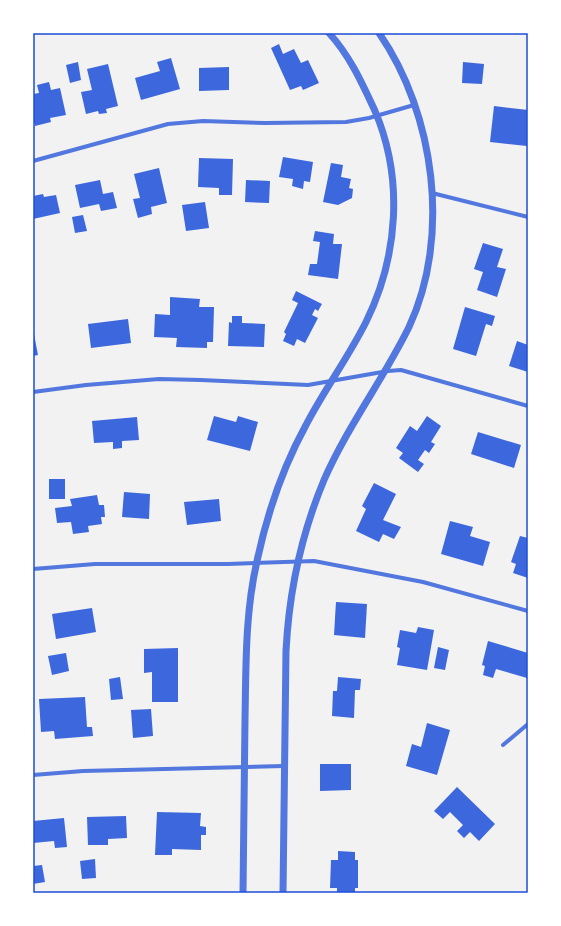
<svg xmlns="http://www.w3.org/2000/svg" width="561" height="926" font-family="'IBM Plex Sans',sans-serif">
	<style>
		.building { fill: #3d67dc }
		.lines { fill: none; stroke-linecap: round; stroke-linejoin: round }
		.minor { stroke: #5277de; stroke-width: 4 }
		.tertiary { stroke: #5277de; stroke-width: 7 }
		.neatline { fill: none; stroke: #1d4ed8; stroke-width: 1.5 }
	</style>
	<rect width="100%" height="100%" fill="#f2f2f2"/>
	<g class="building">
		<path d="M279,44L283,54L294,49L301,63L308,60L319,83L303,90L301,86L290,90L271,48Z"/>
		<path d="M171,58L180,89L141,100L135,78L160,71L157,62Z"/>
		<path d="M78,62L81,80L70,83L66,65Z"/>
		<path d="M463,62L484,64L482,84L462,83Z"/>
		<path d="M108,64L118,106L106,109L107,113L99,114L98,111L86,114L81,92L92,90L87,69Z"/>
		<path d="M229,67V90L199,91V68Z"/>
		<path d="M49,82L51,90L60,88L66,115L50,118L51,122L35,126L33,118V94L39,93L37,85Z"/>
		<path d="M494,106L528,110L527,146L490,142Z"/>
		<path d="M283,157L313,162L310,182L304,181L303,189L292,186L293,179L279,177Z"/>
		<path d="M199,158L233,159L232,195H219V188L198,187Z"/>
		<path d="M331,163L343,165L341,177L351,179L349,188L353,189L352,198L338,205L323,202Z"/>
		<path d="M159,168L167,203L151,207L152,214L138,218L133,199L140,198L134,174Z"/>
		<path d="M100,180L103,194L113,192L117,208L101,211L99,204L80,208L75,185Z"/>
		<path d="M246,180L270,181L269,203L245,202Z"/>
		<path d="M43,194L44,197L56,195L60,213L33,219V196Z"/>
		<path d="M205,202L209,228L186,231L182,205Z"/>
		<path d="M83,215L87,231L75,233L72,217Z"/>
		<path d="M315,231L334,234L333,244H342L338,279L308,275L310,264H317L320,242L313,241Z"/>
		<path d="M483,243L503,249L497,267L506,269L497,297L477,290L483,272L474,269Z"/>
		<path d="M296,291L322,304L318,311L315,309L312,315L318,318L305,343L297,339L294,346L283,341L286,334L284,332L298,303L292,300Z"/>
		<path d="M170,297L200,299L199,307H214L213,342H207V348L176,347L177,338L154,337L155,314L170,315Z"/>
		<path d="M465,307L495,316L492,326L486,324L476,356L453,349Z"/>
		<path d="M232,316H242V323L265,324L264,347L228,346L229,322L232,323Z"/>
		<path d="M128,319L131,343L91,348L88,324Z"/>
		<path d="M33,329L38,355L33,356Z"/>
		<path d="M517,341L528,345V372L509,366Z"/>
		<path d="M214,416L236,422L238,416L258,422L250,451L207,440Z"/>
		<path d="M427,416L441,426L431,442L435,444L429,453L425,450L418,460L424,464L418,472L399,458L403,453L396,448L410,426L417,431Z"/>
		<path d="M137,417L139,440L122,441V448L113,449V442L94,443L92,421Z"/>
		<path d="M478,432L521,445L514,468L471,454Z"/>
		<rect x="49" y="479" width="16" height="20"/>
		<path d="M374,483L396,494L383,520L401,527L394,539L383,534L379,542L356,531L366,509L362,506Z"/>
		<path d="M124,492L150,494L149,519L122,517Z"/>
		<path d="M97,495L99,505H104L105,517H101L102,524L88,526L89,532L73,534L71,522L57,523L55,508L72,506L70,499Z"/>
		<path d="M219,499L221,521L187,525L184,502Z"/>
		<path d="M450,521L473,527L470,536L490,542L483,566L441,554Z"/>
		<path d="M520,536L528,538V578L513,573L516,564L511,562Z"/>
		<path d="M336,602L367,604L365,638L334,635Z"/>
		<path d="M92,608L96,632L56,639L52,614Z"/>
		<path d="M418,627L434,630L427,670L397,665L400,648L397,647L400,630L416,633Z"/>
		<path d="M488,641L528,653L527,678L496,669L493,678L483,675L485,666L482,665Z"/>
		<path d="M438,647L449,650L445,670L434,668Z"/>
		<path d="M178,648V702H152V672L144,673V649Z"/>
		<path d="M66,653L69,671L52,675L48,656Z"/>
		<path d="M120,677L123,699L111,700L109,679Z"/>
		<path d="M338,677L361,679L360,690H355L354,718L332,716L333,691H337Z"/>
		<path d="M85,697L87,727H92L93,736L55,739L54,731L41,732L39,699Z"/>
		<path d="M151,709L153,736L133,738L131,710Z"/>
		<path d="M427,723L450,730L437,775L406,766L412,744L421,747Z"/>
		<path d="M320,764H351V790L320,791Z"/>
		<path d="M457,787L495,824L479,841L470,832L464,838L457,831L463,825L450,812L443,819L434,811Z"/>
		<path d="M157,812L201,813L200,826L206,827V835H201V850L172,849V855H155Z"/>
		<path d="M126,816L127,838L108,839V845H88L87,817Z"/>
		<path d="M64,818L67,847L55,848L54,841L33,843V821Z"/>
		<path d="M338,851L355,852V860H358V888H355V893H337V888H330L331,860H338Z"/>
		<path d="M95,859L96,878L82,879L80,861Z"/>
		<path d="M42,865L45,882L33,884V866Z"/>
	</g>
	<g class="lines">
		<g class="minor">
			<path d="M33,161L168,124L203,121L265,123L346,122L369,118L414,105"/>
			<path d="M432,193L528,217"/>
			<path d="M33,392L86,385L159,379L201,380L308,385L388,371L401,370L528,406"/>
			<path d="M33,569L95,564H228L314,561L423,582L528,611"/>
			<path d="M503,745L528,724"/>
			<path d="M33,775L83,771L284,766"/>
		</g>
		<g class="tertiary">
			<path d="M243,893C244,835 244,778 245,720C246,667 245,613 257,561C267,514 283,467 306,425C324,390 348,358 366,322C398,257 404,179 375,111C362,83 350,56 329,33"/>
			<path d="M283,893L286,651C289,592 301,535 324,480C347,427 383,380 409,327C451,237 435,114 379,33"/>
		</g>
	</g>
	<rect width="561" height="926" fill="none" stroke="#ffffff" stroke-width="68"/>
	<rect x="34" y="34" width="493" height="858" class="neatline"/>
</svg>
